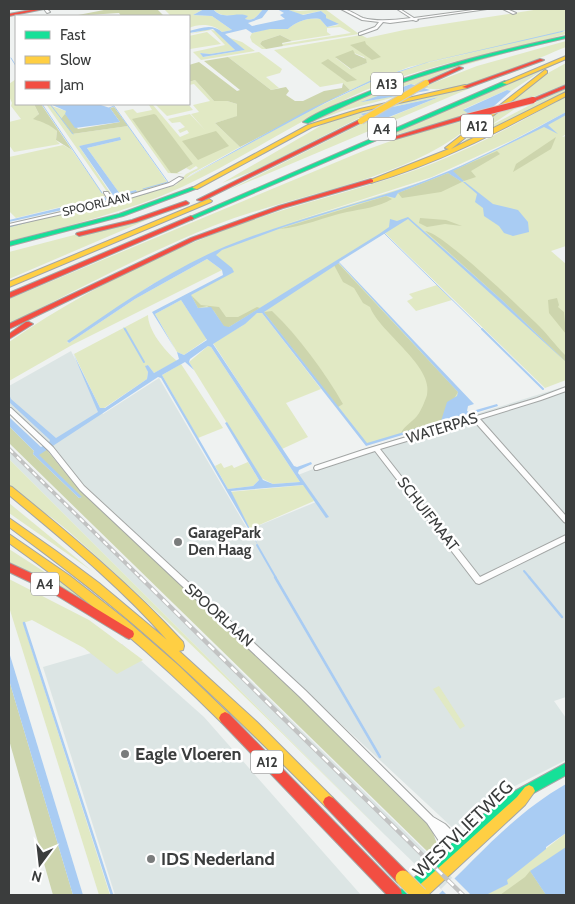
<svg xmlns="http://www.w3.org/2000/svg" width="575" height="904" font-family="Cabin,sans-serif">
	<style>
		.built { fill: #dce5e4 }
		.green { fill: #e1e9c4; fill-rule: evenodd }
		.forest { fill: #cdd5ad }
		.water { fill: #a9ccf3; fill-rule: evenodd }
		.pier { fill: #eff2f1 }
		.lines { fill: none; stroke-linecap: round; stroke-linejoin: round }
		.stream-far2 { stroke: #a9ccf3; stroke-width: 1 }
		.stream-far1 { stroke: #a9ccf3; stroke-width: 2 }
		.stream { stroke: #a9ccf3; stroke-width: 2.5 }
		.street-casing { stroke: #a3a6a5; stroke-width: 2 }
		.fast-casing { stroke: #a3a6a5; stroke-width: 2 }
		.slow-casing { stroke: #a3a6a5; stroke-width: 2 }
		.jam-casing { stroke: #a3a6a5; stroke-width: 2 }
		.street { fill: #fdfdfd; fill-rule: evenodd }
		.fast { fill: #16e098; fill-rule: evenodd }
		.slow { fill: #ffcf43; fill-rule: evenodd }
		.jam { fill: #f24e42; fill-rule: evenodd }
		.rail-far1-casing { stroke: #c2c3c3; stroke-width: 4 }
		.rail-casing { stroke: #c2c3c3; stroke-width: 4.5 }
		.rail-far1 { stroke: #fff; stroke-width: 2; stroke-dasharray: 5.5; stroke-linecap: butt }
		.rail { stroke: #fff; stroke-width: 2.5; stroke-dasharray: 8; stroke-linecap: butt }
		.slow-bridge-far1-casing { stroke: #cbcccc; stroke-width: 8; stroke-linecap: butt }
		.slow-bridge-casing { stroke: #cbcccc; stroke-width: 17; stroke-linecap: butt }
		.jam-bridge-casing { stroke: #cbcccc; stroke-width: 8; stroke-linecap: butt }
		.slow-bridge-far1 { stroke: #ffcf43; stroke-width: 6 }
		.slow-bridge { stroke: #ffcf43; stroke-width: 15 }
		.jam-bridge { stroke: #f24e42; stroke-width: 6 }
		.poi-dot { fill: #7a7c7c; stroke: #fff; stroke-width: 2 }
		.labels { text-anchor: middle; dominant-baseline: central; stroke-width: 5; stroke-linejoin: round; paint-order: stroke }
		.far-street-label { font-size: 12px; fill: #3b3d3d; stroke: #fff }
		.shield { fill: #fff; stroke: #767777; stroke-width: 1 }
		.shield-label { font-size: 14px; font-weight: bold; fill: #3b3d3d }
		.street-label { font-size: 15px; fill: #3b3d3d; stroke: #fff }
		.poi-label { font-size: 15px; font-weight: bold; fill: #3b3d3d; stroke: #fff; text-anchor: start }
		.near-poi-label { font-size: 18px; font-weight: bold; fill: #3b3d3d; stroke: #fff; text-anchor: start }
		.near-street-label { font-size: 18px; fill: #3b3d3d; stroke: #fff }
	</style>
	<rect width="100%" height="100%" fill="#eff2f1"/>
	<g class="built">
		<path d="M71,351L103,414L159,378L248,530L316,502L298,475L364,449L566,386V697L554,701L566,718V760L505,791L455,830L79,480L9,408V386Z"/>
		<path d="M9,446L69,507L257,687L470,895H447L385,835L9,459Z"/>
		<path d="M122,644L204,717L361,895H115L43,667Z"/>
	</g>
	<g class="green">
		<path d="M164,9H204L193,15L212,16L232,30L222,32C215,24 199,23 189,28V16H171Z"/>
		<path d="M213,9H264C257,14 255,22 245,19L247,16C234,13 223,20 213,9Z"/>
		<path d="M286,9L299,11L325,9L359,34L283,46L282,44L351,33L340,27L327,28V32L331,35L292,41L280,35L262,41L260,44L266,49H262L252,42L250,37L252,33L267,29H288C296,22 308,17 320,19L327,27L339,25L326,18V15L321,11L301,15Z"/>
		<path d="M540,9H566V30L555,33L566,31V34C500,53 430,63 366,90C302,117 245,158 182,187C127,212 67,226 9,241V226L156,191L176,185L186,174L198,168L196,166L190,170L186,168L193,164L132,119L151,144L177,173L184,174L168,173L124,111L133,109L137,113L152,110L149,105H153L180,137L189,133L187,130L180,133L178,130L185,127L180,122L172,123L168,119L190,114L205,130L191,114L199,112L193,105L210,101L194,84L189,85V82L195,80L214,101H227L237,104L238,116L215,123L240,147L191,174L185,179L307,112L375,80L429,62L553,34L409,67L350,90L343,83L320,87L274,50L361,35L367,38L404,30ZM354,53L364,57L367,63L350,69L336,58Z"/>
		<path d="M208,29L216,31L235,50L210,54L200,53L204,57L245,50L227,37L242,42L255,51L201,60L193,52L225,45L211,30L189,34Z"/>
		<path d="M207,32L221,44L190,49L189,36Z"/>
		<path d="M566,41V47C535,59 453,99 423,87L477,66Z"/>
		<path d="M259,52L282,69L280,73L266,77L279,88L271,90L228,57Z"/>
		<path d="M507,53L451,69L416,85L410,84L362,102L406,94L342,111L310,123C372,90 438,68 507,53Z"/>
		<path d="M564,60L540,72L511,91L507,90L464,109L471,115L387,137L330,159Z"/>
		<path d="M566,63V84L531,98L488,127L532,104L566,89V92L457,147L539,78Z"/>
		<path d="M16,79V104H34L39,114L34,119L46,122L57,131L56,140L60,144L14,152L9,145V122L21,119L11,106L12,103L9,96V84Z"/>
		<path d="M473,87L229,190L371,119L380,121L439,97L360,114L363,116L256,170L222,183L334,118Z"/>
		<path d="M566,96V112L513,140L432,177L283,225L435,178L515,141L566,113V134L562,137L566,136V246L551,251L566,264V380L545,388L384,232L406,218L339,260L338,262L470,402L460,416L366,445L261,310L258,312L262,313L321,389L286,403L308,437L282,449L213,343L245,324L212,341L182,297L226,275L210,255L218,250L151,285L67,342L69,343L135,299L207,259L222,270L72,345L9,381V342C77,295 152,257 230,228C288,206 348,193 407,173C462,154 515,125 566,96Z"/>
		<path d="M46,104L66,111L72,134L128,126L167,182L138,193L112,199ZM121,140L87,148L120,194L136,190L137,191L113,197L79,146Z"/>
		<path d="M155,104H188L193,110L167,116Z"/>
		<path d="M475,118L478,120C406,183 301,191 213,226C143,254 77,290 9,324V299L363,151L402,137Z"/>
		<path d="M63,145L72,150L102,193L109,199L9,224L107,199L105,196L16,218L9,211V157Z"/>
		<path d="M170,210L9,279V252Z"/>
		<path d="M437,285L452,300L416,311L407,301L413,298L409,294Z"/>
		<path d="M181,300L207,339L184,355L177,352L155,314Z"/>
		<path d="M148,315C148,330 164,350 177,361L154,373L148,365L146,366L148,372L147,379L104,408H100L74,354Z"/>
		<path d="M208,346L211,347L300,482L273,484L261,478L189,362Z"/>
		<path d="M181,364L223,428L198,438L162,375Z"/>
		<path d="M9,459L385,835C280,732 177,627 67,530C49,514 27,502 9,487Z"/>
		<path d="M248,462L259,480L253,486L228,489L215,466L221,463L224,468L232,465L234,468Z"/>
		<path d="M304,485L314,501L250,529L229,492Z"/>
		<path d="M9,503L92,571L9,513Z"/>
		<path d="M9,549L71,589L102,612L62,587L9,562Z"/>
		<path d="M9,579L89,620L143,660L117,674L84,648L32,620L23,623L110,895H99L9,607Z"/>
		<path d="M439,686L465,726L460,729L433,689Z"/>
		<path d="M566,833V895H486Z"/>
	</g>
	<g class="forest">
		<path d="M109,9H157L164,16H121L119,13L73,16Z"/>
		<path d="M280,35L292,41L282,43L283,46L266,49L260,44L262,41Z"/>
		<path d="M365,41L366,44L381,57L372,60L350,45Z"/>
		<path d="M353,50L355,54L366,59L367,63L351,69L335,57Z"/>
		<path d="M228,57L271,90L286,87L289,91L286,95L295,101H303L324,91L342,88L343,83L350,90L240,147L215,123L237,116V104L227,101H214L195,80L189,82V65L199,62L237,91L240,90L204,61Z"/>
		<path d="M328,59L357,80L347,82L321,63Z"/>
		<path d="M34,104H41L72,150L56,140L57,131C50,125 43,122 33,119L39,114Z"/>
		<path d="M114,107L128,126L72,134L61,119L65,114L78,129L120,122L110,108Z"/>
		<path d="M154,114L156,115L193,164L177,173H171L132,119Z"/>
		<path d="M216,131L229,146L198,160L182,141Z"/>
		<path d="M556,137L551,149L513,172L516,164Z"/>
		<path d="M497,151L500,154L471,171L476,177L464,181L452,171Z"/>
		<path d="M448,173L462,182L441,192L402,198L398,193Z"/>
		<path d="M386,196L392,199C379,207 362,209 347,212C324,217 303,227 279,229Z"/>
		<path d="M420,218L446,220L462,226L445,224L427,227L419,223Z"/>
		<path d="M425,231C443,233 517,305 535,322C546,332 555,345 566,356V362L503,301Z"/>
		<path d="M338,263L458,392L441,421L401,433C404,426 412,422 417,416C421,411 425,401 427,395C434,366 380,333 370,307L363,303L354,288L343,282L334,265Z"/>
		<path d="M191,295L201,305L219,307L226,317H238L257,307L260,308L229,327H224L214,311L207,306L198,308Z"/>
		<path d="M557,298L559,305L558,307L564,312L566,334L549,313L548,300Z"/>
		<path d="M272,311C299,337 324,371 343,404L338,407L264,312Z"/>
		<path d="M9,426L34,451L33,454L79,498L81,497L38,455L46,449L78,488L301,698L422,818L432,830L437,844L429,853L9,443Z"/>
		<path d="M9,680L73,895H53L9,740Z"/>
		<path d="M530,871L546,895H500L525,877Z"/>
	</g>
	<g class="water">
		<path d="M204,9H213C222,20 233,13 245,15L248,16L245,19C254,22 258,15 263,9H269L262,18L248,23L252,26L285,19L280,15L284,13L277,9H286L303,15L321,11L326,15V18L339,24L327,27L320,19C308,17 296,22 288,29H270L252,33L246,29L225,34L245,50L203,57L200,53L210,54L235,50L213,29L189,33V31C200,28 213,23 222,32L232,30L212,16L193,15Z"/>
		<path d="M566,30L562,32L429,62L375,80L325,103L184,179L306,111L374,79L428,62Z"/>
		<path d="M411,84L430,90L426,91L362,102H361Z"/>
		<path d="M507,90L511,91L478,120L463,110Z"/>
		<path d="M439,97L379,121L360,114Z"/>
		<path d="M50,104H98L110,108L120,122L75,128L65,114L66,111Z"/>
		<path d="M566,112V115L548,125L558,134L544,127L453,171L464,181L462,182L448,173L398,193L395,198L386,196L354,205L284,227L222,250L216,255L232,268L234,272L191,295L198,308L211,307L224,326L229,327L379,234L389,227L390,219L397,221L408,217L503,301L566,362L408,219L339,262L474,404L468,406L467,411L469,412L497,404L498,406L366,446L262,313H257L245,324L213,344L294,466L297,467L311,462L312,464L299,470L298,473L329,517L326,518L303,485L231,491L259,547L161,378L158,377L39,455L82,497L79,498L33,454L34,451L9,426V417L41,447L49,443L50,440L9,402V394L11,399L56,438L98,412L73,353L100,408H105L147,379L148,372L145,366L148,365L154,373L179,359L177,352L184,355L207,340L181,300L155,314L175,349L152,312L223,275L222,270L207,259L135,299L69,343L67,341C115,308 162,275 215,251C279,223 347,208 413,185C466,166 517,139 566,112ZM339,263L458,392L457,396L447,402L441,421L367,443L264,312ZM208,346L211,347L300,482L273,484L263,480L227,422L225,423L259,480L253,486L228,489L162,375L185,362L194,370L189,362L190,359Z"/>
		<path d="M120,137L121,140L87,148L120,194L136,190L137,192L115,198L79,146Z"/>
		<path d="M463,182H465L493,204L518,210L528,222L529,232L513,236L504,233L499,226L484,216L483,208L475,202L477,194Z"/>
		<path d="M105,197L107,200L9,222V220Z"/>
		<path d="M9,652L83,895H73L9,680Z"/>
		<path d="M566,784V833L546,847V849L507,880L508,884L486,895H438C478,856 515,813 566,784Z"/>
		<path d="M566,847V895H546L530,871Z"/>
	</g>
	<path class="pier" d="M453,877L471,895H447L441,889Z"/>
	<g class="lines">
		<g class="stream-far2">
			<path d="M11,58L16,66"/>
			<path d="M42,104L102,193"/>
			<path d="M50,104L73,134"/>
			<path d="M109,108L114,106L168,182L143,189"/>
			<path d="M66,213L148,193"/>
			<path d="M9,227L51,216"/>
			<path d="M384,233L483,330"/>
			<path d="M124,328L125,330"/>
		</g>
		<g class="stream-far1">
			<path d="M125,329L144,362"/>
			<path d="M482,329L543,389"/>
			<path d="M257,545L276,578"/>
			<path d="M524,571L530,578"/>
		</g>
		<g class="stream">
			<path d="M275,577L380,757"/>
			<path d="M529,577L562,617"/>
			<path d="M24,623L112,895"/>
		</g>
		<g class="street-casing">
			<g id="street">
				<path d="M44,9H47L50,12L47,13Z"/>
				<path d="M341,9C349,9 356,15 363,18C377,22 396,20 411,18L397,9H400L414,18L480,9H487L417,19L418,20L416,21L413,20L390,23L383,22L377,29L360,35H359V33L375,27L379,22L362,20Z"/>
				<path d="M503,9H507L516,13L513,14Z"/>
				<path d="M179,177L183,178L173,185L120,201L9,226V224L109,201L104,193V192H108L113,200L169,183Z"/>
				<path d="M566,387V391L541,400L480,419L566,516V523L564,522L474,421L380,449L480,577L566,535V541L479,584L476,583L375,451L317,470H315L314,468L315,466L363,450L537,398Z"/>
				<path d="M9,408H11L53,447L84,486L305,690L433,817L445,824L463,842L464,845L463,848L460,849L457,848L449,840L457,853L455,856L452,858L449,856L427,823L299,696L80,490L49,451L9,413Z"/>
			</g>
		</g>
		<g class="fast-casing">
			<g id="fast">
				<path d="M566,36V38C500,53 434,69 371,94C349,103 329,113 308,123L303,122C317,112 335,105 351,99C420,69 493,52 566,36Z"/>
				<path d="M505,81L508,83L507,84L193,219L191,220L188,218Z"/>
				<path d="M193,187L198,188L123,216L9,246V242L119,214Z"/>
				<path d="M566,763V775L508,807L415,895H400L401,890L500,799Z"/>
			</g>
		</g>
		<g class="slow-casing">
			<g id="slow">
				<path d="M566,56V59L507,84L502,83Z"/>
				<path d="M545,70L547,71V73L451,149L564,93L566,92V96C503,129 440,163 371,183L368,181L449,149L445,148Z"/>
				<path d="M465,85L467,86V88L363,111L312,127L197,189L192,188L308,125L360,109Z"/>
				<path d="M209,199L212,201L211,202L9,287V282Z"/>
				<path d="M9,486L12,487C72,536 131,585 183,642L184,646L183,650L179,651L257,722L333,798L335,802L333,806L329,808L325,806C262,743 199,680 132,623C92,589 51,558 9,527V518L56,551L99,583L167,640C120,586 64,541 9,495Z"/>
				<path d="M9,534L70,576L125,619L178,665L229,714L231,718L229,722L225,724L221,722C155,656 85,597 9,543Z"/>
				<path d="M529,785L533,787L535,791L525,805L428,895H413L414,890L517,797L525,787Z"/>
			</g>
		</g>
		<g class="jam-casing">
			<g id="jam">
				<path d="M36,9H44L9,16V14Z"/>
				<path d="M540,59L544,60L467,88L462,87Z"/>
				<path d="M459,67L463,68L428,84L423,83Z"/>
				<path d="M566,85V88L535,101L530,100Z"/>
				<path d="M463,116L466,118L465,119L392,140L387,139Z"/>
				<path d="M359,120L364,121L202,201L197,200Z"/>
				<path d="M371,179L373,180V182L283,208L195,240L9,329V324L191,238L279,206Z"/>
				<path d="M186,201L189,203L188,204L136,222L79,236L76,234L77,233L132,220Z"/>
				<path d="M191,216L194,218L193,219L9,298V293Z"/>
				<path d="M26,322H29L33,324L9,339V334Z"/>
				<path d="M9,563L59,586L133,631L134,634L133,637L129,639L125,637L51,592L9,572Z"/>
				<path d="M225,712L229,714L401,890L402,895H387L221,722L219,718L221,714Z"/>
				<path d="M329,796L333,798L408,873L409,878L408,883L403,884L398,883L325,806L323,802L325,798Z"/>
			</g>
		</g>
		<use href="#street" class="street"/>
		<use href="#fast" class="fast"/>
		<use href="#slow" class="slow"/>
		<use href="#jam" class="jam"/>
		<g class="rail-far1-casing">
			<path id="rail-far1" d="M9,449L141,578"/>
		</g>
		<g class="rail-casing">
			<path id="rail" d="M140,577L463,895"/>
		</g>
		<use href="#rail-far1" class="rail-far1"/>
		<use href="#rail" class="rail"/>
		<g class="slow-bridge-far1-casing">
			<path id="slow-bridge-far1" d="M361,121L426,83"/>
		</g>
		<g class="slow-bridge-casing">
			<path id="slow-bridge" d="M403,878L420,895"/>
		</g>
		<g class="jam-bridge-casing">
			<path id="jam-bridge" d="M463,118L533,100"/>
		</g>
		<use href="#slow-bridge-far1" class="slow-bridge-far1"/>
		<use href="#slow-bridge" class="slow-bridge"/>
		<use href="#jam-bridge" class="jam-bridge"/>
	</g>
	<g class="poi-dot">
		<circle cx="178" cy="542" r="5"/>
		<circle cx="125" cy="754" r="5"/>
		<circle cx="151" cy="859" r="5"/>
	</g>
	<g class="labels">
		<g class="far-street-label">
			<text transform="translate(96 204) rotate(-13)">SPOORLAAN</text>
		</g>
		<g class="shield">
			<rect x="371" y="72.5" width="32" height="23" rx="4"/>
			<rect x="461" y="114.5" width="32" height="23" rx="4"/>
			<rect x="368" y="117.5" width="28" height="23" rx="4"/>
			<rect x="31" y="572.5" width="28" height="23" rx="4"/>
			<rect x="251" y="750.5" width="32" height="23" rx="4"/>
		</g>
		<g class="shield-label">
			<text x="387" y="84">A13</text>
			<text x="477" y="126">A12</text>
			<text x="382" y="129">A4</text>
			<text x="45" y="584">A4</text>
			<text x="267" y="762">A12</text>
		</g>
		<g class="street-label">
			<text transform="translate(442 428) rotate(-17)">WATERPAS</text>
			<text transform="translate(428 514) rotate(52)">SCHUIFMAAT</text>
			<text transform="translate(219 615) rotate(42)">SPOORLAAN</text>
		</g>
		<g class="poi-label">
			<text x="188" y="533">GaragePark<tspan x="188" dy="17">Den Haag</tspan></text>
		</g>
		<g class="near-poi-label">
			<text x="135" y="754">Eagle Vloeren</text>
			<text x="161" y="859">IDS Nederland</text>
		</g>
		<g class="near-street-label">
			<text transform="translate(463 829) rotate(-44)">WESTVLIETWEG</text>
		</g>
	</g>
	<rect width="575" height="904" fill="none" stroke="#3b3d3d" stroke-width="20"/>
	<rect x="15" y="15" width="175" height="90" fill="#ffffff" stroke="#b1b1b1"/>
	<rect x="25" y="31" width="25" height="8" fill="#16e098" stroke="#b1b1b1"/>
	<text x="60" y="40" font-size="15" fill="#3b3d3d">Fast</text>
	<rect x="25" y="56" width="25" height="8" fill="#ffcf43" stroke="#b1b1b1"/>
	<text x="60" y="65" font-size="15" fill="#3b3d3d">Slow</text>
	<rect x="25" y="81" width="25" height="8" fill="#f24e42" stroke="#b1b1b1"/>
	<text x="60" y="90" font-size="15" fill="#3b3d3d">Jam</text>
	<g transform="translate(40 864) rotate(195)" stroke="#ffffff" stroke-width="4" paint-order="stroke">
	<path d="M0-4L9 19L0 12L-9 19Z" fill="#3b3d3d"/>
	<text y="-8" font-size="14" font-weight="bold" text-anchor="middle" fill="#3b3d3d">N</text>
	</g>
</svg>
